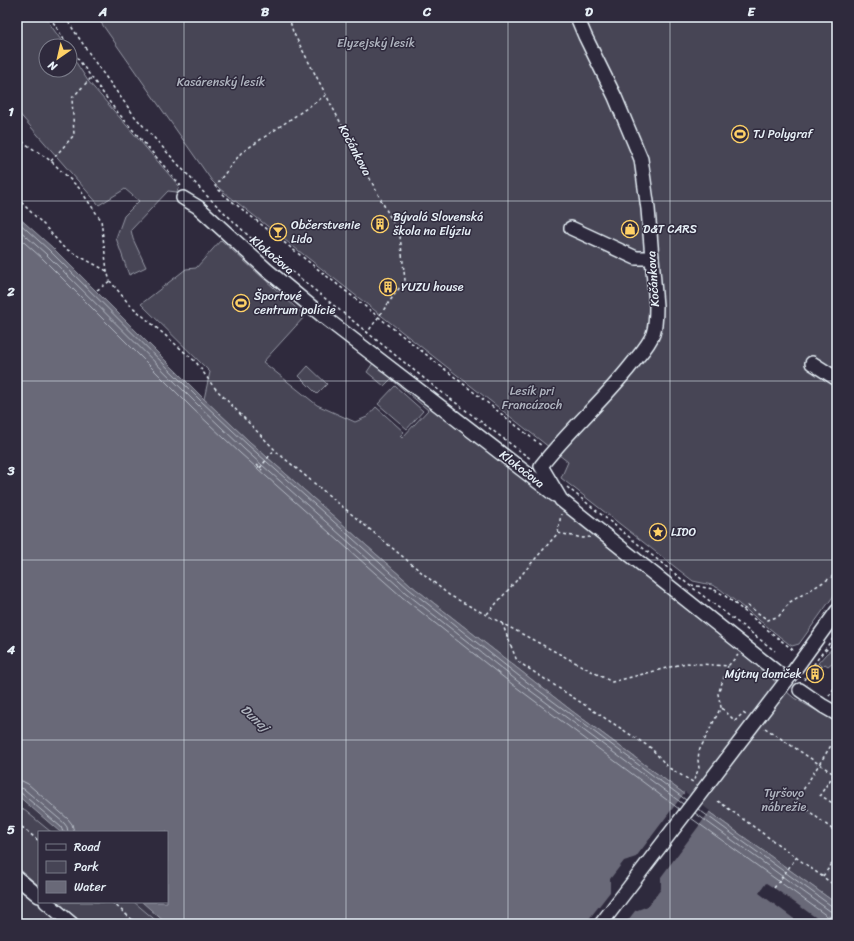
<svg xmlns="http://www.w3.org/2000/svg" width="854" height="941" font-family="Sriracha,sans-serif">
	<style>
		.built { fill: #3b3749 }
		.green { fill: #464455; stroke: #979aa6 }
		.water { fill: #696978; stroke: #9c9fab }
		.pier { fill: #2f2a3d }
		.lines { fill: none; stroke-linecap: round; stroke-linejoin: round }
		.shore { stroke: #b5bbc5; stroke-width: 1 }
		.minor-casing { stroke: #e8f1f8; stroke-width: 16 }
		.path { stroke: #e8f1f8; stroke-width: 1.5; stroke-dasharray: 3 3; stroke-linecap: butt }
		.minor { stroke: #2f2a3d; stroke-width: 13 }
		.minor-bridge-casing { stroke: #e8f1f8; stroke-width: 16; stroke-linecap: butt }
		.minor-bridge { stroke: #2f2a3d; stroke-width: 13 }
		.grid { fill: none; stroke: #e8f1f8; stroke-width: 1; stroke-opacity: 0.55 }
		.labels { text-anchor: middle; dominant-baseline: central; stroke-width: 3; stroke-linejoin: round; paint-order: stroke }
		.park-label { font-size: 12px; fill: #afb4bf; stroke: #2f2a3d }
		.poi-label { font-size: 12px; fill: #e8f1f8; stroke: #2f2a3d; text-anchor: start }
		.street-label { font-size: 12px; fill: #e8f1f8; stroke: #2f2a3d }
		.water-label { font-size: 13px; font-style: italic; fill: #afb4be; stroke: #2f2a3d }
		.neatline { fill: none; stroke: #e8f1f8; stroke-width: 1.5 }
		.grid-label { font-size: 13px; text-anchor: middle; font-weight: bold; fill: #e8f1f8 }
	</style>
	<rect width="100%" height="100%" fill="#2f2a3d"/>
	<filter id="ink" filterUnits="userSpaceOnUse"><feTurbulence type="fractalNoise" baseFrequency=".025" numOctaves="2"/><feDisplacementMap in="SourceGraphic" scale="8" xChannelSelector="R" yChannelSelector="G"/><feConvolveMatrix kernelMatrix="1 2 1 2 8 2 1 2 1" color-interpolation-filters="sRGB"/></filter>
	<g filter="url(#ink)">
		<path class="built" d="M17,795L60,832H39V902H142L167,924H17Z"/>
		<g class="green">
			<path d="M17,17H45L65,46H46V70H70V53L88,81L179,186L177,192L168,191L131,230L133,239L146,267L129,275L116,238L124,216L139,201L125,189L99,205L17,111Z"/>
			<path d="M97,17H837V591L799,644L792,646L789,644L720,589L712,585L693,581L561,478L568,462L220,189L212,181Z"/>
			<path d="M221,240L305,316L263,362L317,405L355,422L367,417L376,407L404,432L400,436L402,438L428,410L391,379L384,386L367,372L375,360L628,556L655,585L712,627L794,698L837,722V904L709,812L572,711L412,586L250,442L204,399L210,372L141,304L186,269L196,268Z"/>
			<path d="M308,366L327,384L317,394L299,376Z"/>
			<path d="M395,386L423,411L407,429L378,404Z"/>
			<path d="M837,645V659L828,666L825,664L822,667L818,663L826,654Z"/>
			<path d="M17,804L51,832H39V886L17,867Z"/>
			<path d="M58,902H134L160,924H84Z"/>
		</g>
		<path class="water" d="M17,216L52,247L204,399L250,442L412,586L572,711L709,812L837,904V924H167L142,902H167V832H60L17,795Z"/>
		<g class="pier">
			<path d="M685,792L710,811L661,877V889L648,906L635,911L625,924H585L610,892V879L624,861L636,857Z"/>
			<path d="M766,883L774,888L825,924H801L759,893Z"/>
		</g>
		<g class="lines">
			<g class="shore">
				<path d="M17,221L49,250L201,401L248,445L409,589L519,676L686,800"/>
				<path d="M17,228L46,254L198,405L244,449L406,593L516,680L683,804"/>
				<path d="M17,236L42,258L193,409L240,453L402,597L512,684L679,809"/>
				<path d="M17,781H22L28,784L68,819L72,824L74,832"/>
				<path d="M17,787L24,789L64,823L67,827L68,832"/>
				<path d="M17,792L21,793L61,827L63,832"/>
				<path d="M698,809L833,907H837"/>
				<path d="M695,813L830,911L837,912"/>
				<path d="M691,818L827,916L837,918"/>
			</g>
			<g class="minor-casing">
				<g id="minor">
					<path d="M577,17L585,36L615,97L641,159L648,209L656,306C656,316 656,325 653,334C649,345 640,354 632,364C604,400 569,430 541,466L561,500L778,673"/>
					<path d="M183,198L198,207L267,270L324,317L555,495"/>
					<path d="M571,228L636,258H652"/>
					<path d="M812,363L837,379"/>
					<path d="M793,672L837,611"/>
					<path d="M800,690L823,706L837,714"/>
					<path d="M17,878L39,896"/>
					<path d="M46,902L72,924"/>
				</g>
			</g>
			<g class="path">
				<path d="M50,17L68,46"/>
				<path d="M65,17L97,65L136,118L206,195L254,241L436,388L532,460"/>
				<path d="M289,17L293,32L400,236L405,280L367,333"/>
				<path d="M70,48L114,108L182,187"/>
				<path d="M326,95L241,153L215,186L224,195L542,446"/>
				<path d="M17,138L51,161L79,188L101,220L107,271L110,281L129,304L196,362L213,386L279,454L449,595L612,682L686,663L728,666L738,655"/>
				<path d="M51,161L74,135L72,98L91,78"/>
				<path d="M17,198L44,225L64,248L107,271"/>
				<path d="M97,290L110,281"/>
				<path d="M257,465L262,470"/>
				<path d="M260,468L274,450"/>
				<path d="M567,487L689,585L775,651"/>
				<path d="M558,533L561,514"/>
				<path d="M691,585L713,589L724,595L793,650"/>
				<path d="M743,610L748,606L768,620L779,616L790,602L832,577L837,569"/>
				<path d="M487,614L558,533L583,538L590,537"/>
				<path d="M502,623L517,661L651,748L669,768L693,782L699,768L698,760L699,751L721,707L718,694L728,666"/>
				<path d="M833,640L837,637"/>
				<path d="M825,651L837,641"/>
				<path d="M815,664L821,668"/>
				<path d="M804,680L808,672L837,633"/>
				<path d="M829,696L835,687H837"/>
				<path d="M722,708L735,721L743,713L746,715"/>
				<path d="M765,728L837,776"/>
				<path d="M837,736L796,801L837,833"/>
				<path d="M834,774L820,795L837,806"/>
				<path d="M718,801L837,887"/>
				<path d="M17,823L39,841"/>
				<path d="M832,829L837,822"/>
				<path d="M823,876L837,857"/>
				<path d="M774,888L796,858"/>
				<path d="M112,902L137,924"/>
				<path d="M828,924L837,912"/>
			</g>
			<use href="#minor" class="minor"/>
			<g class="minor-bridge-casing">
				<path id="minor-bridge" d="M601,924L793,672"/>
			</g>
			<use href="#minor-bridge" class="minor-bridge"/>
		</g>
	</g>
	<path class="grid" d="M184,17V924M346,17V924M508,17V924M670,17V924M17,201H837M17,381H837M17,560H837M17,740H837"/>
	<defs>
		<g id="stadium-ring" transform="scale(0.9)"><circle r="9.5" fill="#2f2a3d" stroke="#ffd166" stroke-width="1.5"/><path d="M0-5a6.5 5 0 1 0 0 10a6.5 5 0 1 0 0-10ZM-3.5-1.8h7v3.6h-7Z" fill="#ffd166"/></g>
		<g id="building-ring" transform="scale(0.9)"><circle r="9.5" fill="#2f2a3d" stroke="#ffd166" stroke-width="1.5"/><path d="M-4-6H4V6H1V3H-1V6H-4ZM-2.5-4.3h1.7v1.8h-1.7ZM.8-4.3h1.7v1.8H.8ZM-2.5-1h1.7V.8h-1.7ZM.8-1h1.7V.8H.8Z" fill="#ffd166"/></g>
		<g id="shop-ring" transform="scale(0.9)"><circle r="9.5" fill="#2f2a3d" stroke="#ffd166" stroke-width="1.5"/><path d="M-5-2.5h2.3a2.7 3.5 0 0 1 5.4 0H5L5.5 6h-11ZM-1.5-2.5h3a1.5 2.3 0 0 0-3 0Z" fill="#ffd166"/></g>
		<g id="bar-ring" transform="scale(0.9)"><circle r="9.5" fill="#2f2a3d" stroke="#ffd166" stroke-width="1.5"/><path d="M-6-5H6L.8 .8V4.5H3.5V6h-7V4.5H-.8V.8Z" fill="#ffd166"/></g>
		<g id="sight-ring" transform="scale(0.9)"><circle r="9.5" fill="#2f2a3d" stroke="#ffd166" stroke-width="1.5"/><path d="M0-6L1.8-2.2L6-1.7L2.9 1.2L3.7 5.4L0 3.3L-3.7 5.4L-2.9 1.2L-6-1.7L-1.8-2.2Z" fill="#ffd166"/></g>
	</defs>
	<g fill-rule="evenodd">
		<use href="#stadium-ring" x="740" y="134"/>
		<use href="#building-ring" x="380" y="224"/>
		<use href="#shop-ring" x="630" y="229"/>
		<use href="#bar-ring" x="278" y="232"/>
		<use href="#building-ring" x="388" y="287"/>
		<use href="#stadium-ring" x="241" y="303"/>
		<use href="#sight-ring" x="658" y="532"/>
		<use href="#building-ring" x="815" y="674"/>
	</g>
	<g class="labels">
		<g class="park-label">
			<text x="376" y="43">Elyzejský lesík</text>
			<text x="221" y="82">Kasárenský lesík</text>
			<text x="532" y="391">Lesík pri<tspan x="532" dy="14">Francúzoch</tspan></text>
			<text x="784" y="793">Tyršovo<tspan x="784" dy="14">nábrežie</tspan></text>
		</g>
		<g class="poi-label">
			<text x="753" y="134">TJ Polygraf</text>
			<text x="393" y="217">Bývalá Slovenská<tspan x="393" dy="14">škola na Elýziu</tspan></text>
			<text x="291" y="225">Občerstvenie<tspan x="291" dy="14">Lido</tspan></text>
			<text x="643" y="229">D&amp;T CARS</text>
			<text x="401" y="287">YUZU house</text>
			<text x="254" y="296">Športové<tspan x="254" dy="14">centrum polície</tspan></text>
			<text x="671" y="532">LIDO</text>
			<text x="802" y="674" text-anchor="end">Mýtny domček</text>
		</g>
		<g class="street-label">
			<text transform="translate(355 150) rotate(62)">Kočánkova</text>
			<text transform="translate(272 255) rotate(40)">Klokočova</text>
			<text transform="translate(653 279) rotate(-94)">Kočánkova</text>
			<text transform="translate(522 469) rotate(38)">Klokočova</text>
		</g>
		<g class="water-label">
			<text transform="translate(255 718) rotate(42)">Dunaj</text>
		</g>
	</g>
	<rect width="854" height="941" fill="none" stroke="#2f2a3d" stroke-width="44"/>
	<rect x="38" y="831" width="130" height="72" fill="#2f2a3d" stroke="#797a88"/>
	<rect x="46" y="844" width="20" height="6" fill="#2f2a3d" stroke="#797a88"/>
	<text x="74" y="851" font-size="12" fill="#e8f1f8">Road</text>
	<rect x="46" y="861" width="20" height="12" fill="#464455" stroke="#797a88"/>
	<text x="74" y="871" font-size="12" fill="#e8f1f8">Park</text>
	<rect x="46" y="881" width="20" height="12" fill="#696978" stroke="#797a88"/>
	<text x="74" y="891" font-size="12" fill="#e8f1f8">Water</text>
	<g transform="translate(58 58) rotate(214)"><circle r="19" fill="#2f2a3d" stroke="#797a88"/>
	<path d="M0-3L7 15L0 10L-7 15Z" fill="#ffd166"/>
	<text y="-6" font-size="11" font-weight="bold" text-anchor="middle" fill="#e8f1f8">N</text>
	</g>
	<rect x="22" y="22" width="810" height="897" class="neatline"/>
	<g class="grid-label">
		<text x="103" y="16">A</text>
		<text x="265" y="16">B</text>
		<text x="427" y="16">C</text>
		<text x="589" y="16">D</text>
		<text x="751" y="16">E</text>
		<text x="11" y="116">1</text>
		<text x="11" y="296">2</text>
		<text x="11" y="475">3</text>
		<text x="11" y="654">4</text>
		<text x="11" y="834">5</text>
	</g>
</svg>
